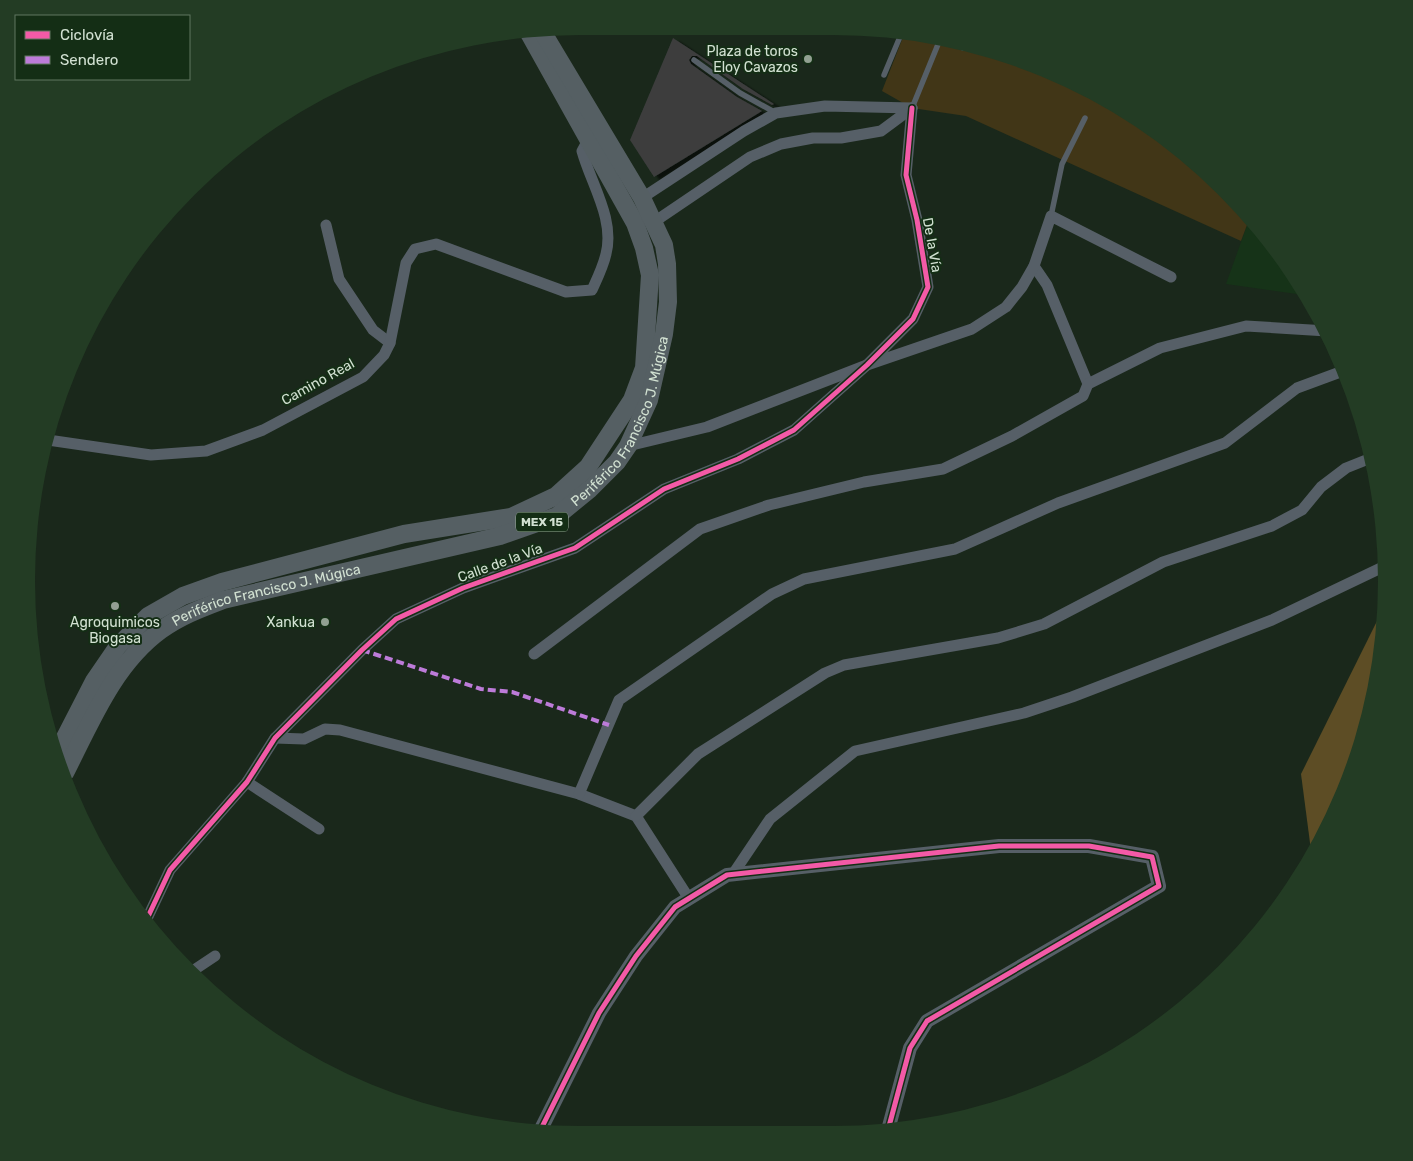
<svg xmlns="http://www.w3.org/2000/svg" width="1413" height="1161" font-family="Rubik,sans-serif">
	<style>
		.built { fill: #163318 }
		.green { fill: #413617 }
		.forest { fill: #5d4d25 }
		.building { fill: #3c3d3d; filter: url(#shadow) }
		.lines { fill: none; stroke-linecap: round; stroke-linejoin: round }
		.service { stroke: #565f67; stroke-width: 5.5 }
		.minor { stroke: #565f67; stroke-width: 11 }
		.tertiary { stroke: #565f67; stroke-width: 14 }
		.primary { stroke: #555f63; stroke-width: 18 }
		.quiet { stroke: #bd7bd9; stroke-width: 4; stroke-dasharray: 8 4; stroke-linecap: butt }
		.cycleway-casing { stroke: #142e15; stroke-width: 8 }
		.cycleway { stroke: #f35aa7; stroke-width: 5 }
		.poi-dot { fill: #92a092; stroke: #142e15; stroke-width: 2 }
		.labels { text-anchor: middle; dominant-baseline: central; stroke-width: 4; stroke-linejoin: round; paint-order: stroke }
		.shield { fill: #142e15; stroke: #99ab99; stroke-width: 1 }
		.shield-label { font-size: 12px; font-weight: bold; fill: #d2e1d2 }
		.poi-label { font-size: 14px; fill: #d2e1d2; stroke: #142e15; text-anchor: end }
		.street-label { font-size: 14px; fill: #d2e1d2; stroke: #142e15 }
	</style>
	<defs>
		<filter id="shadow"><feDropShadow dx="5.5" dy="3" stdDeviation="1" flood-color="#0009"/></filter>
	</defs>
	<rect width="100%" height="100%" fill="#1a281b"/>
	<path class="built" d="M1250,217L1272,243L1304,295L1226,284Z"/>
	<path class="green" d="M905,32C1037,50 1162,117 1250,217L1241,241L966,116L912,108L882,91Z"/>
	<path class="forest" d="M1383,609L1382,653L1357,759L1312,858L1301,774Z"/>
	<path class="building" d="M673,38L774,104L772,105L743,89L697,56H692L689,60L691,64L737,97L762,111L654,177L630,140Z"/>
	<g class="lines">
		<g class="service">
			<path d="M963,48L965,44"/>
			<path d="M694,60L740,93L776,113"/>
			<path d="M884,75L902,32"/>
			<path d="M912,108L941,37"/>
			<path d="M1219,185V184"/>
			<path d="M1051,216L1062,164L1085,118"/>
		</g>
		<g class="minor">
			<path d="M642,198L744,131L776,113L825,106L912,108"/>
			<path d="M654,222L750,157L781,144L813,138H841L881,131L912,108"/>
			<path d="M326,225L339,279L373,330L390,343"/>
			<path d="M1034,266L1047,285L1088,384"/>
			<path d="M48,440L151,455L206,451L263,430L363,377L384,355L390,343L406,263L415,249L436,244L566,292L592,290C597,279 603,267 606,254C615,219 591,184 582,151L589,138"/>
			<path d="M628,446L707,427L867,365L972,329L1006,307L1022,287L1034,266L1051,216L1171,277"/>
			<path d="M534,654L700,529L769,505L864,482L943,469L1012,436L1083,396L1088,384L1160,348L1246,326L1327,331"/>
			<path d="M275,738L304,739L325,729L340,730L579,794L636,816L688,897"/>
			<path d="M247,782L319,829"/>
			<path d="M579,794L619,700L772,594L804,579L955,549L1058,503L1225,443L1297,388L1343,371"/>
			<path d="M636,816L698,754L825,673L844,665L998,638L1044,624L1163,562L1272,526L1302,510L1321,487L1346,468L1371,458"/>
			<path d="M733,874L770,819L855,751L1024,713L1072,697L1272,620L1385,566"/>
			<path d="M145,923L170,870L247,782L275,738L362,650L396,619L463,588L575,548L664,489L738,459L794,430L867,365L913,319L928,287L917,220L906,175L912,108"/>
			<path d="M191,972L215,956"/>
		</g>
		<path class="tertiary" d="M539,1133L599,1013L636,956L675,907L727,875L999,846H1089L1152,857L1159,886L927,1021L910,1048L888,1130"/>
		<g class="primary">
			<path d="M58,751L94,681L118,646L148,616L183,596L222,582L404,534L511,517L556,496L588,467L632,400L644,368L650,275L644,248L635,223L529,33"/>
			<path id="s1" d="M65,773C91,722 114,664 161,630C180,616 202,608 223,600L500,536L557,516L590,489L617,462L628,446L649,400L664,334L668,302L667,264L664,245L642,198L542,31"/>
		</g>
		<path class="quiet" d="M362,650L481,689L512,692L609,725"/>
		<g class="cycleway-casing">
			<g id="cycleway">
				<path d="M145,923L170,870L247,782L275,738L362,650L396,619L463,588L575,548L664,489L738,459L794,430L867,365L913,319L928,287L917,220L906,175L912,108"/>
				<path d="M539,1133L599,1013L636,956L675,907L727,875L999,846H1089L1152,857L1159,886L927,1021L910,1048L888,1130"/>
			</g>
		</g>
		<use href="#cycleway" class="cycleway"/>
	</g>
	<g class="poi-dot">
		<circle cx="808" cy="59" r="5"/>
		<circle cx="115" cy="606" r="5"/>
		<circle cx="325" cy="622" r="5"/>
	</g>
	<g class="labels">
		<rect class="shield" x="516" y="512.5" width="52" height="19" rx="4"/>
		<g class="shield-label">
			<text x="542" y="522">MEX 15</text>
		</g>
		<g class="poi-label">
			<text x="798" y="51">Plaza de toros<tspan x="798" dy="16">Eloy Cavazos</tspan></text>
			<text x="115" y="622" text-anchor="middle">Agroquimicos<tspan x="115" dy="16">Biogasa</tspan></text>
			<text x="315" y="622">Xankua</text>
		</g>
		<g class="street-label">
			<text transform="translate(932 245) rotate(80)">De la Vía</text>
			<text transform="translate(318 382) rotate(-29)">Camino Real</text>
			<text stroke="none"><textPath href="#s1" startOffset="706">Periférico Francisco J. Múgica</textPath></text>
			<text transform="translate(500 563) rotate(-20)">Calle de la Vía</text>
			<text stroke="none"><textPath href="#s1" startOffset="286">Periférico Francisco J. Múgica</textPath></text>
		</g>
	</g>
	<path d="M0 0H1413V1161H0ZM580 35H833A545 545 0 0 1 1378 580V581A545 545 0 0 1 833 1126H580A545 545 0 0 1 35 581V580A545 545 0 0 1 580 35Z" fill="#233c24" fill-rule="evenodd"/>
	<rect x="15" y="15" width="175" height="65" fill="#142e15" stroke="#607661"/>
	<rect x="25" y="31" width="25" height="8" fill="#f35aa7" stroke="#607661"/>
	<text x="60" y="40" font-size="15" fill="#d2e1d2">Ciclovía</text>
	<rect x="25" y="56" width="25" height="8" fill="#bd7bd9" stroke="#607661"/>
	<text x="60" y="65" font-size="15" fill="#d2e1d2">Sendero</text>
</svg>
